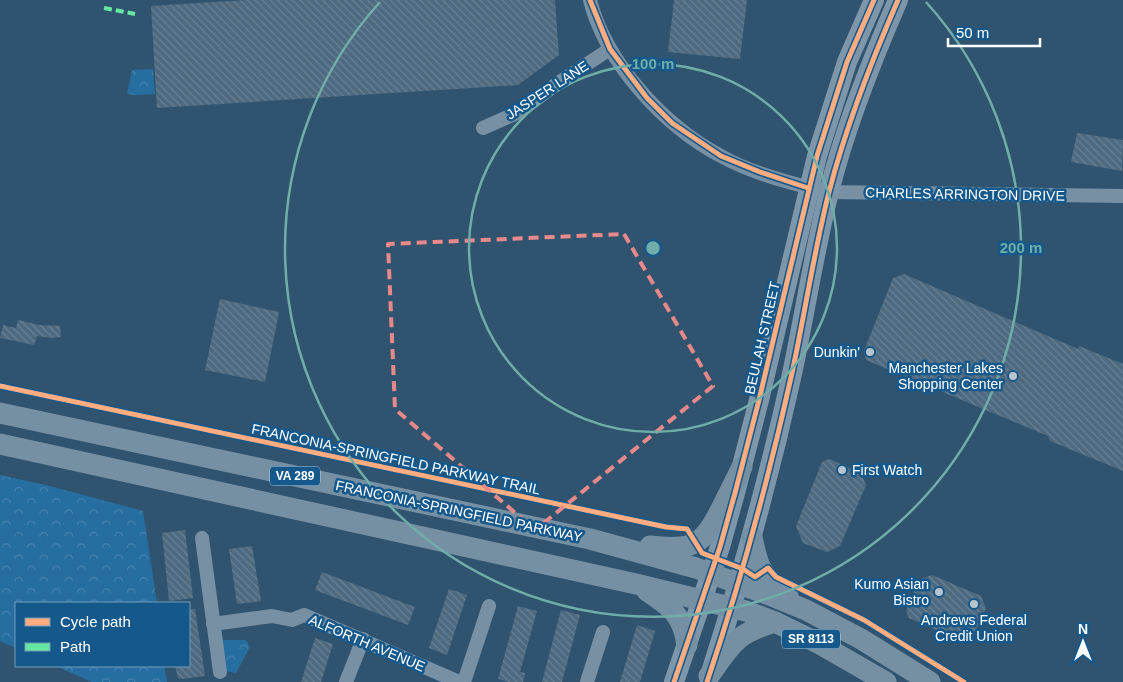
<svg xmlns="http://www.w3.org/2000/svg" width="1123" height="682" font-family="Arial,sans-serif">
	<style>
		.forest { fill: url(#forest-crowns) }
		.building { fill: url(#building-back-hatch) }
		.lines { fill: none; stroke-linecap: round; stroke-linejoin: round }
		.minor { stroke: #7790a4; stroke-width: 14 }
		.secondary { stroke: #7e96aa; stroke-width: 20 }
		.primary { stroke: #7690a3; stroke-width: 21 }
		.quiet { stroke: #66e7a1; stroke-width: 4; stroke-dasharray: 8 4; stroke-linecap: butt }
		.cycleway-casing { stroke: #15588b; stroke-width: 8 }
		.cycleway { stroke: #ffac80; stroke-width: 5 }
		.marked { fill: none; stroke: #e88989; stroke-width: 4; stroke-dasharray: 10 6; stroke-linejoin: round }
		.ring { fill: none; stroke: #6fada8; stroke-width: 2.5 }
		.poi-dot { fill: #b7c3cd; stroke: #15588b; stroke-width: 2 }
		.labels { text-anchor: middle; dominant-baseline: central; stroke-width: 5; stroke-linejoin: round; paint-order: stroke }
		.shield { fill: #15588b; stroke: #b9cddc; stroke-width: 1 }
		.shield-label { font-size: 12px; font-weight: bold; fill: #fff }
		.street-label { font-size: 14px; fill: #fff; stroke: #15588b }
		.poi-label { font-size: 14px; fill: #fff; stroke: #15588b; text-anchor: end }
		.centre { fill: #6fada8; stroke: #15588b; stroke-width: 2.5 }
		.ring-label { font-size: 15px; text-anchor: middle; font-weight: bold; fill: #6fada8; stroke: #15588b; stroke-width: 5; stroke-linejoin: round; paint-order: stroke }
	</style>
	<defs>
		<pattern id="forest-crowns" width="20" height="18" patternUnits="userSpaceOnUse" patternTransform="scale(1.25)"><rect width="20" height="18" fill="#266da0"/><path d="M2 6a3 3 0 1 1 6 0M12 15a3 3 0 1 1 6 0" fill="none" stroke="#4783ae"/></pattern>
		<pattern id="building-back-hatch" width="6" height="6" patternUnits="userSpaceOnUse" patternTransform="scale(1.25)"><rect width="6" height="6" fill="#4d6a80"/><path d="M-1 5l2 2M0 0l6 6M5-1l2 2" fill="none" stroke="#688093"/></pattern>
	</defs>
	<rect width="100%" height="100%" fill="#305470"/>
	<g class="forest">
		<path d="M153,69L155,94L136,95L127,94L132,70Z"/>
		<path d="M0,475L50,486L143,511L157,603H16V648L0,641Z"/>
		<path d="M222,640H246L250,647L236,673L226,671Z"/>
		<path d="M56,666H164L167,682H92Z"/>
	</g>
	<g class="building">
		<path d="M246,0H555L559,55L518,85L157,108L151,6Z"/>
		<path d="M674,0H747L740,59L668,52Z"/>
		<path d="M1077,133L1123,140L1122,171L1071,162Z"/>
		<path d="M904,274L1078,349L1079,346L1123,364V471L1050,441L1048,436L866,360L864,351L893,278Z"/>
		<path d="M220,299L279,312L265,382L205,370Z"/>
		<path d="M18,320L40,325L60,326L61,337L52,338L37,336L34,345L0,338L3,325L16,328Z"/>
		<path d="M829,459L861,473L866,485L840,546L827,552L803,543L796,526L822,462Z"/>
		<path d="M185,530L193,598L169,601L162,533Z"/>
		<path d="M252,546L261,601L237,604L229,549Z"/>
		<path d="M322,572L415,607L408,625L315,590Z"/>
		<path d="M932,575L981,596L986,608L971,640L962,642L909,618L906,611L920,579Z"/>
		<path d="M449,589L467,595L447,655L429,648Z"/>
		<path d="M518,606L537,611L520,672L525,673L523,682H509L498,679Z"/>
		<path d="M189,609H195L205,676L182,679L178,678L175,666H189Z"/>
		<path d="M561,610L580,615L562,682H542Z"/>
		<path d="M637,625L655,631L640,682H620Z"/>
		<path d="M315,638L333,644L321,682H301Z"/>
	</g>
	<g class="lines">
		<g class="minor">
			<path d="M590,0C606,63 664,126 721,156C751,173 796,185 829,192L1123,196"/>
			<path d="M483,128L519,112L558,83L610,49"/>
			<path d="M202,538L220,672"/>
			<path d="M213,624L272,616L292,620L304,615L459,682"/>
			<path d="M346,682L363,639"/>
			<path d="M464,682L489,606"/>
			<path d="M587,682L603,632"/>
		</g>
		<g class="secondary">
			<path d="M712,669C743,572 770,473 792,374C805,313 814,252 829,192C845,127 871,62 898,0"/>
			<path d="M674,682L720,547L735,493L759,400L817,156L847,62L874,0"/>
		</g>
		<g class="primary">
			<path d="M0,413L590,539L696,568L772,596L806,610L861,639L930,682"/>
			<path d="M0,444L636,584L746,611L775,622L818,643L886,682"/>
			<path d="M752,537C758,569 762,576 788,596"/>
			<path d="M650,546C692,551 703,546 721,509C728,495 735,481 742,467"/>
			<path d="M647,591C671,607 683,615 687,645"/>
			<path d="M709,676C732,644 735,634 775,622"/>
		</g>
		<path class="quiet" d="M104,8L135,14"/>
		<g class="cycleway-casing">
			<g id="cycleway">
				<path d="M590,0L610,49L647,98L672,123L721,156L760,172L808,188"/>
				<path d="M0,386L666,527L687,529L702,553L743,569L755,577L768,568L776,577L864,620L964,682"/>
				<path d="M674,682L720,547L735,493L759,400L817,156L847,62L874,0"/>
				<path d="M707,682C741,581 769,477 792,373C805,313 814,251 829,192C846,126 871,62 898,0"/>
			</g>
		</g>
		<use href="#cycleway" class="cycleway"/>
	</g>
	<path class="marked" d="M624,234L713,386L535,530L395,409L388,244Z"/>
	<g class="ring">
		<circle cx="653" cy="248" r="184"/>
		<path d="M926 2A368 368 0 1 1 380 2"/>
	</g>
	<g class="poi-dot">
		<circle cx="870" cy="352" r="5"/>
		<circle cx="1013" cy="376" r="5"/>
		<circle cx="842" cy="470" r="5"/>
		<circle cx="939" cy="592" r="5"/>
		<circle cx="974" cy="604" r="5"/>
	</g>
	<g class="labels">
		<g class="shield">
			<rect x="270" y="466.5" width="50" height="19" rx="4"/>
			<rect x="782" y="629.5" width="58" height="19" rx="4"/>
		</g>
		<g class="shield-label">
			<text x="295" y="476">VA 289</text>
			<text x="811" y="639">SR 8113</text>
		</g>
		<g class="street-label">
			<text transform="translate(547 90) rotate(-33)">JASPER LANE</text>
			<text transform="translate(965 194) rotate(1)">CHARLES ARRINGTON DRIVE</text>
			<text transform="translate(762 338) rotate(-77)">BEULAH STREET</text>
			<text transform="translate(396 459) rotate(12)">FRANCONIA-SPRINGFIELD PARKWAY TRAIL</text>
			<text transform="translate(459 511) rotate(12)">FRANCONIA-SPRINGFIELD PARKWAY</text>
			<text transform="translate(367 643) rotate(23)">ALFORTH AVENUE</text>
		</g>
		<g class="poi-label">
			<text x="860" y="352">Dunkin'</text>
			<text x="1003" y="368">Manchester Lakes<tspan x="1003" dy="16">Shopping Center</tspan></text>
			<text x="852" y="470" text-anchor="start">First Watch</text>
			<text x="929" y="584">Kumo Asian<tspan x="929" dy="16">Bistro</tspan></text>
			<text x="974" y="620" text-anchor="middle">Andrews Federal<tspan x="974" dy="16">Credit Union</tspan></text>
		</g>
	</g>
	<circle cx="653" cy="248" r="8" class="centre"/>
	<g class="ring-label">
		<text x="653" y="69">100 m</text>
		<text x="1021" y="253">200 m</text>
	</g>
	<rect x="15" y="602" width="175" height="65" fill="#15588b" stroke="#739bb9"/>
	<rect x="25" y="618" width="25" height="8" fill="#ffac80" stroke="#739bb9"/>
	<text x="60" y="627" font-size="15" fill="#ffffff">Cycle path</text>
	<rect x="25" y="643" width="25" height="8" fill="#66e7a1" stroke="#739bb9"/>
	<text x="60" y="652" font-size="15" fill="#ffffff">Path</text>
	<g transform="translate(1083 642)" stroke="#15588b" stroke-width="4" paint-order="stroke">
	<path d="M0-4L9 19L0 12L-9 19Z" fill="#ffffff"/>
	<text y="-8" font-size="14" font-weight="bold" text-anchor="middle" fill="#ffffff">N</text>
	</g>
	<path d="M948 38v8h92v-8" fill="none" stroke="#ffffff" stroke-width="2.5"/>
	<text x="956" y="38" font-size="15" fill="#ffffff" stroke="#15588b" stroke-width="4" paint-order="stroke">50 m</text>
</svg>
